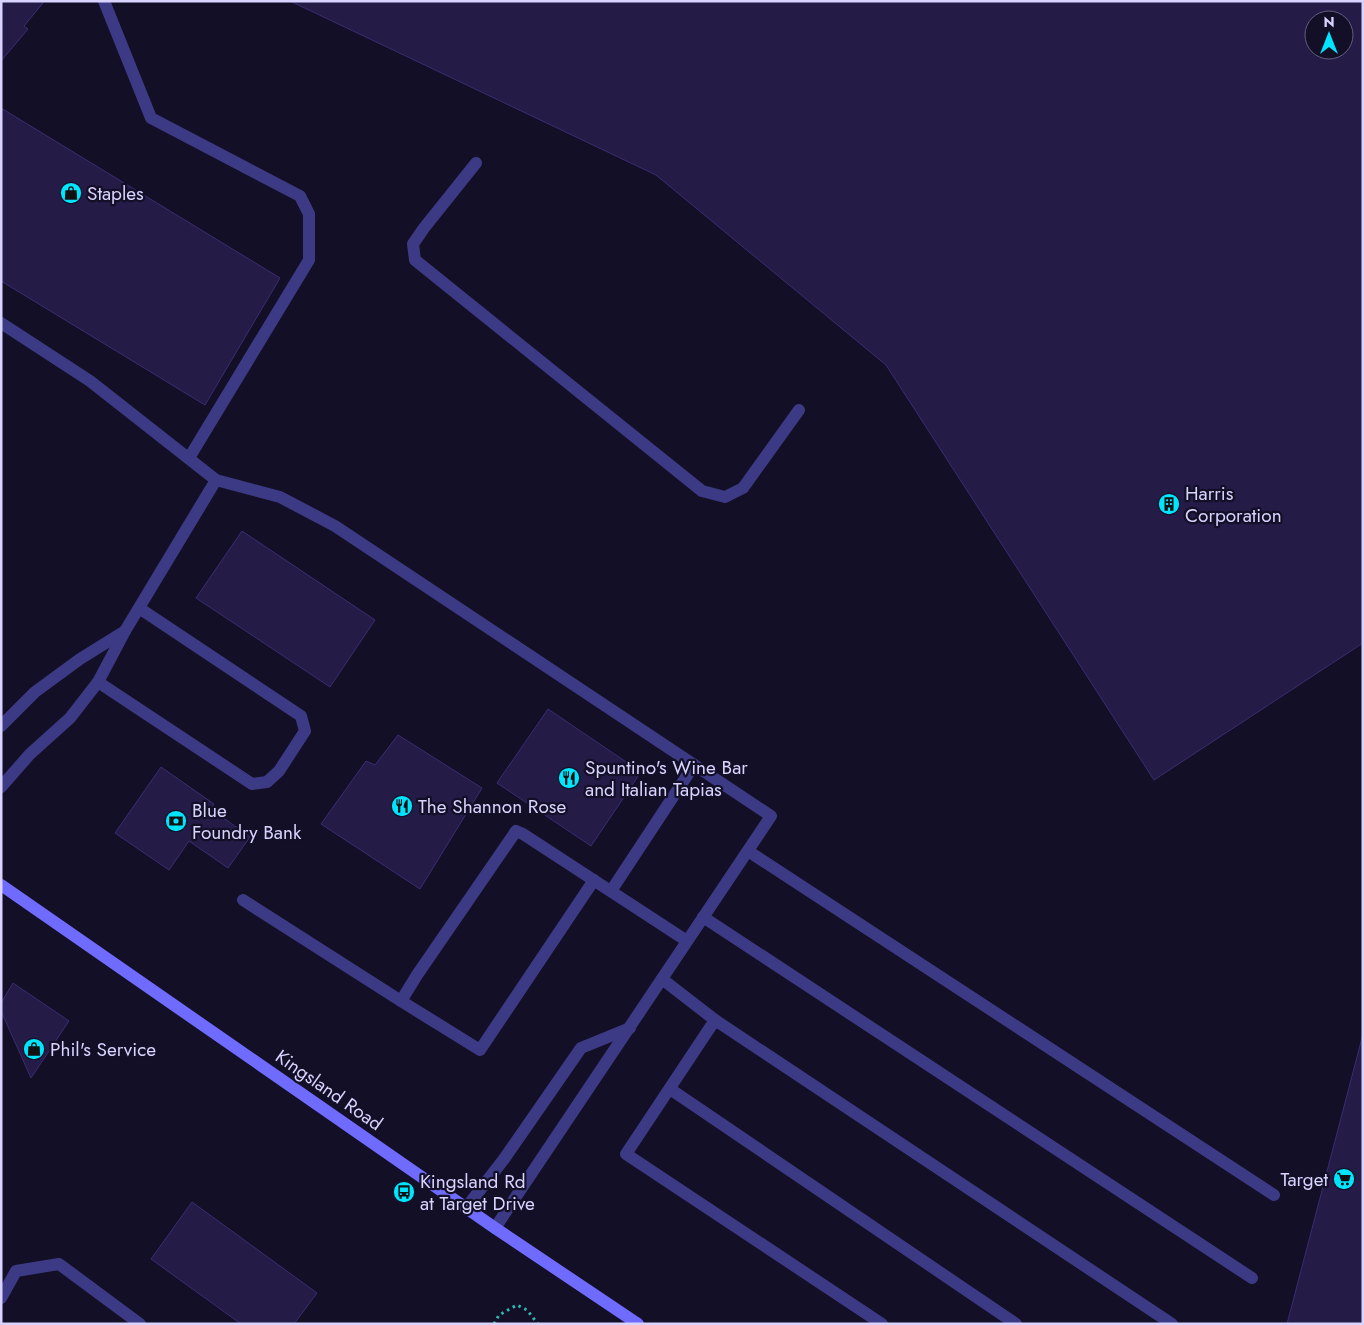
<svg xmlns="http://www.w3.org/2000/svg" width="1364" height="1325" font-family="Jost,sans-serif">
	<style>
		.building { fill: #241b47; stroke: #3b2d73; fill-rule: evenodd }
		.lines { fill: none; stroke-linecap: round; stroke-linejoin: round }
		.path { stroke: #2fb8b0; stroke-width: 3; stroke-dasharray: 2.5 4; stroke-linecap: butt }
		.lane { stroke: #3d3a85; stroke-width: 12 }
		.street { stroke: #3d3a85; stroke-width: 12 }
		.secondary { stroke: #6f6bff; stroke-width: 12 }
		.labels { text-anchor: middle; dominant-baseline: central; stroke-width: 4.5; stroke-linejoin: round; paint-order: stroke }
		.poi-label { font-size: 19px; fill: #d9d4ff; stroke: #130f26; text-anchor: start }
		.street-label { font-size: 19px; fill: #d9d4ff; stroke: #130f26 }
	</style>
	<rect width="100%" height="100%" fill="#130f26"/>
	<g class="building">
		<path d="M1,1H42L43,3L24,26L28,29L1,61Z"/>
		<path d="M290,1H1363V643L1154,780L886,365L656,175ZM1314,20H1344V50H1314Z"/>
		<path d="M1,108L280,278L205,405L1,281Z"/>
		<path d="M242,531L375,620L330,687L196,598Z"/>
		<path d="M548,709L641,772L591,846L497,783Z"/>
		<path d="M398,735L482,788L420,889L321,824L366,761L375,765Z"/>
		<path d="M161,767L214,804L211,809L250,837L228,868L189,841L169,870L115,833Z"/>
		<path d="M13,983L69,1021L31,1078L1,1011V1003Z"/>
		<path d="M1363,1034V1324H1287Z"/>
		<path d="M192,1202L317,1293L294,1324H241L151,1259Z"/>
	</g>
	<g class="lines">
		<path class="path" d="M494,1324L499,1315L517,1305L527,1310L538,1324"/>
		<g class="lane">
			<path d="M104,1L151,118L300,196L309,214V260L189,458"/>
			<path d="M476,163L424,228L413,244L415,260L702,491L725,497L743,488L799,410"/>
			<path d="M1,323L90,381L216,480L280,497L335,526L771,816L495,1228"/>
			<path d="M98,682L252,784L267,782L279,771L305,731L301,716L139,608"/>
			<path d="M1,726L35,692L80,659L125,631"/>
			<path d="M1,787L30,754L70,718L98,682L125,631L216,480"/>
			<path d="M748,851L1274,1195"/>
			<path d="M611,891L694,765"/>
			<path d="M243,900L401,1001L417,975L516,831L523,834L687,941"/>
			<path d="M703,917L1252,1278"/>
			<path d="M662,979L715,1020"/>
			<path d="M401,1001L480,1050L594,880"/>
			<path d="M670,1089L1016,1324"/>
			<path d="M466,1208L504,1159L581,1048L630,1028"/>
			<path d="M882,1324L626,1154L715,1020L1172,1324"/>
		</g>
		<path class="street" d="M1,1298L16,1271L59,1264L140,1324"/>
		<path class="secondary" d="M1,885L495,1228L638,1324"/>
	</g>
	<defs>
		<g id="shop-disc" transform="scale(1.125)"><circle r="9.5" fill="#00e5ff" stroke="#130f26"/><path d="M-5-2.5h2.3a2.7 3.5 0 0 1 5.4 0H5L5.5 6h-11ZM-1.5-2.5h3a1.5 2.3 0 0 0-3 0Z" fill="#111"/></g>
		<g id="building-disc" transform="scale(1.125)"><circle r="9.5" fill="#00e5ff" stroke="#130f26"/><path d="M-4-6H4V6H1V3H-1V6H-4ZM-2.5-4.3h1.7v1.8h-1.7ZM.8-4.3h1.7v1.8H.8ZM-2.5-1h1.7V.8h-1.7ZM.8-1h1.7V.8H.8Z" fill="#111"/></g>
		<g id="restaurant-disc" transform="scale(1.125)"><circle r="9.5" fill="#00e5ff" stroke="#130f26"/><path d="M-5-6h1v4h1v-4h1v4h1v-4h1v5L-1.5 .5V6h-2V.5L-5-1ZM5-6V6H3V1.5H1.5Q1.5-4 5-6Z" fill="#111"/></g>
		<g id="bank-disc" transform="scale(1.125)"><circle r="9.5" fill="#00e5ff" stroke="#130f26"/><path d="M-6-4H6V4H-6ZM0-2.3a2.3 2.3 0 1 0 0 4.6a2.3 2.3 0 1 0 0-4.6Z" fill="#111"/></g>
		<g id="supermarket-disc" transform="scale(1.125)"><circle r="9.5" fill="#00e5ff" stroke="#130f26"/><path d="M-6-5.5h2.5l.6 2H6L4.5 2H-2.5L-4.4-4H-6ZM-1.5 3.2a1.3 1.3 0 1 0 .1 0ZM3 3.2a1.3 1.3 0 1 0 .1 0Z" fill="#111"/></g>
		<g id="bus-disc" transform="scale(1.125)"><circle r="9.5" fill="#00e5ff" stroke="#130f26"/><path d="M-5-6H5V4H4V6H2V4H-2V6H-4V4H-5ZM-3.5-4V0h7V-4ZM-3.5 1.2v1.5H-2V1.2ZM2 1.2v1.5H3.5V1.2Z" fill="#111"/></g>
	</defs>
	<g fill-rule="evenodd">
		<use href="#shop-disc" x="71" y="193"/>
		<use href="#building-disc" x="1169" y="504"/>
		<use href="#restaurant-disc" x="569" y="778"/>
		<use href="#restaurant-disc" x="402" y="806"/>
		<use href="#bank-disc" x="176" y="821"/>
		<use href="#shop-disc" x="34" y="1049"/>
		<use href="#supermarket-disc" x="1344" y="1179"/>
		<use href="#bus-disc" x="404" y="1192"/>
	</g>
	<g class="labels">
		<g class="poi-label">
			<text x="87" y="193">Staples</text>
			<text x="1185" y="493">Harris<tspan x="1185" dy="22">Corporation</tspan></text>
			<text x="585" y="767">Spuntino's Wine Bar<tspan x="585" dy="22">and Italian Tapias</tspan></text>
			<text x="418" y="806">The Shannon Rose</text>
			<text x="192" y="810">Blue<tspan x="192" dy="22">Foundry Bank</tspan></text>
			<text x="50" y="1049">Phil's Service</text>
			<text x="1328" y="1179" text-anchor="end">Target</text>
			<text x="420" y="1181">Kingsland Rd<tspan x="420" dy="22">at Target Drive</tspan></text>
		</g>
		<g class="street-label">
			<text transform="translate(329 1090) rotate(35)">Kingsland Road</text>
		</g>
	</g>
	<rect width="1364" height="1325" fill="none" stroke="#d9d4ff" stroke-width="5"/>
	<g transform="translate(1329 35)"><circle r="24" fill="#130f26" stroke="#625e7d"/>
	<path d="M0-4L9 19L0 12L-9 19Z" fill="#00e5ff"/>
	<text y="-8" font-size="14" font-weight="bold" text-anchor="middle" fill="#d9d4ff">N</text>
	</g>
</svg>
